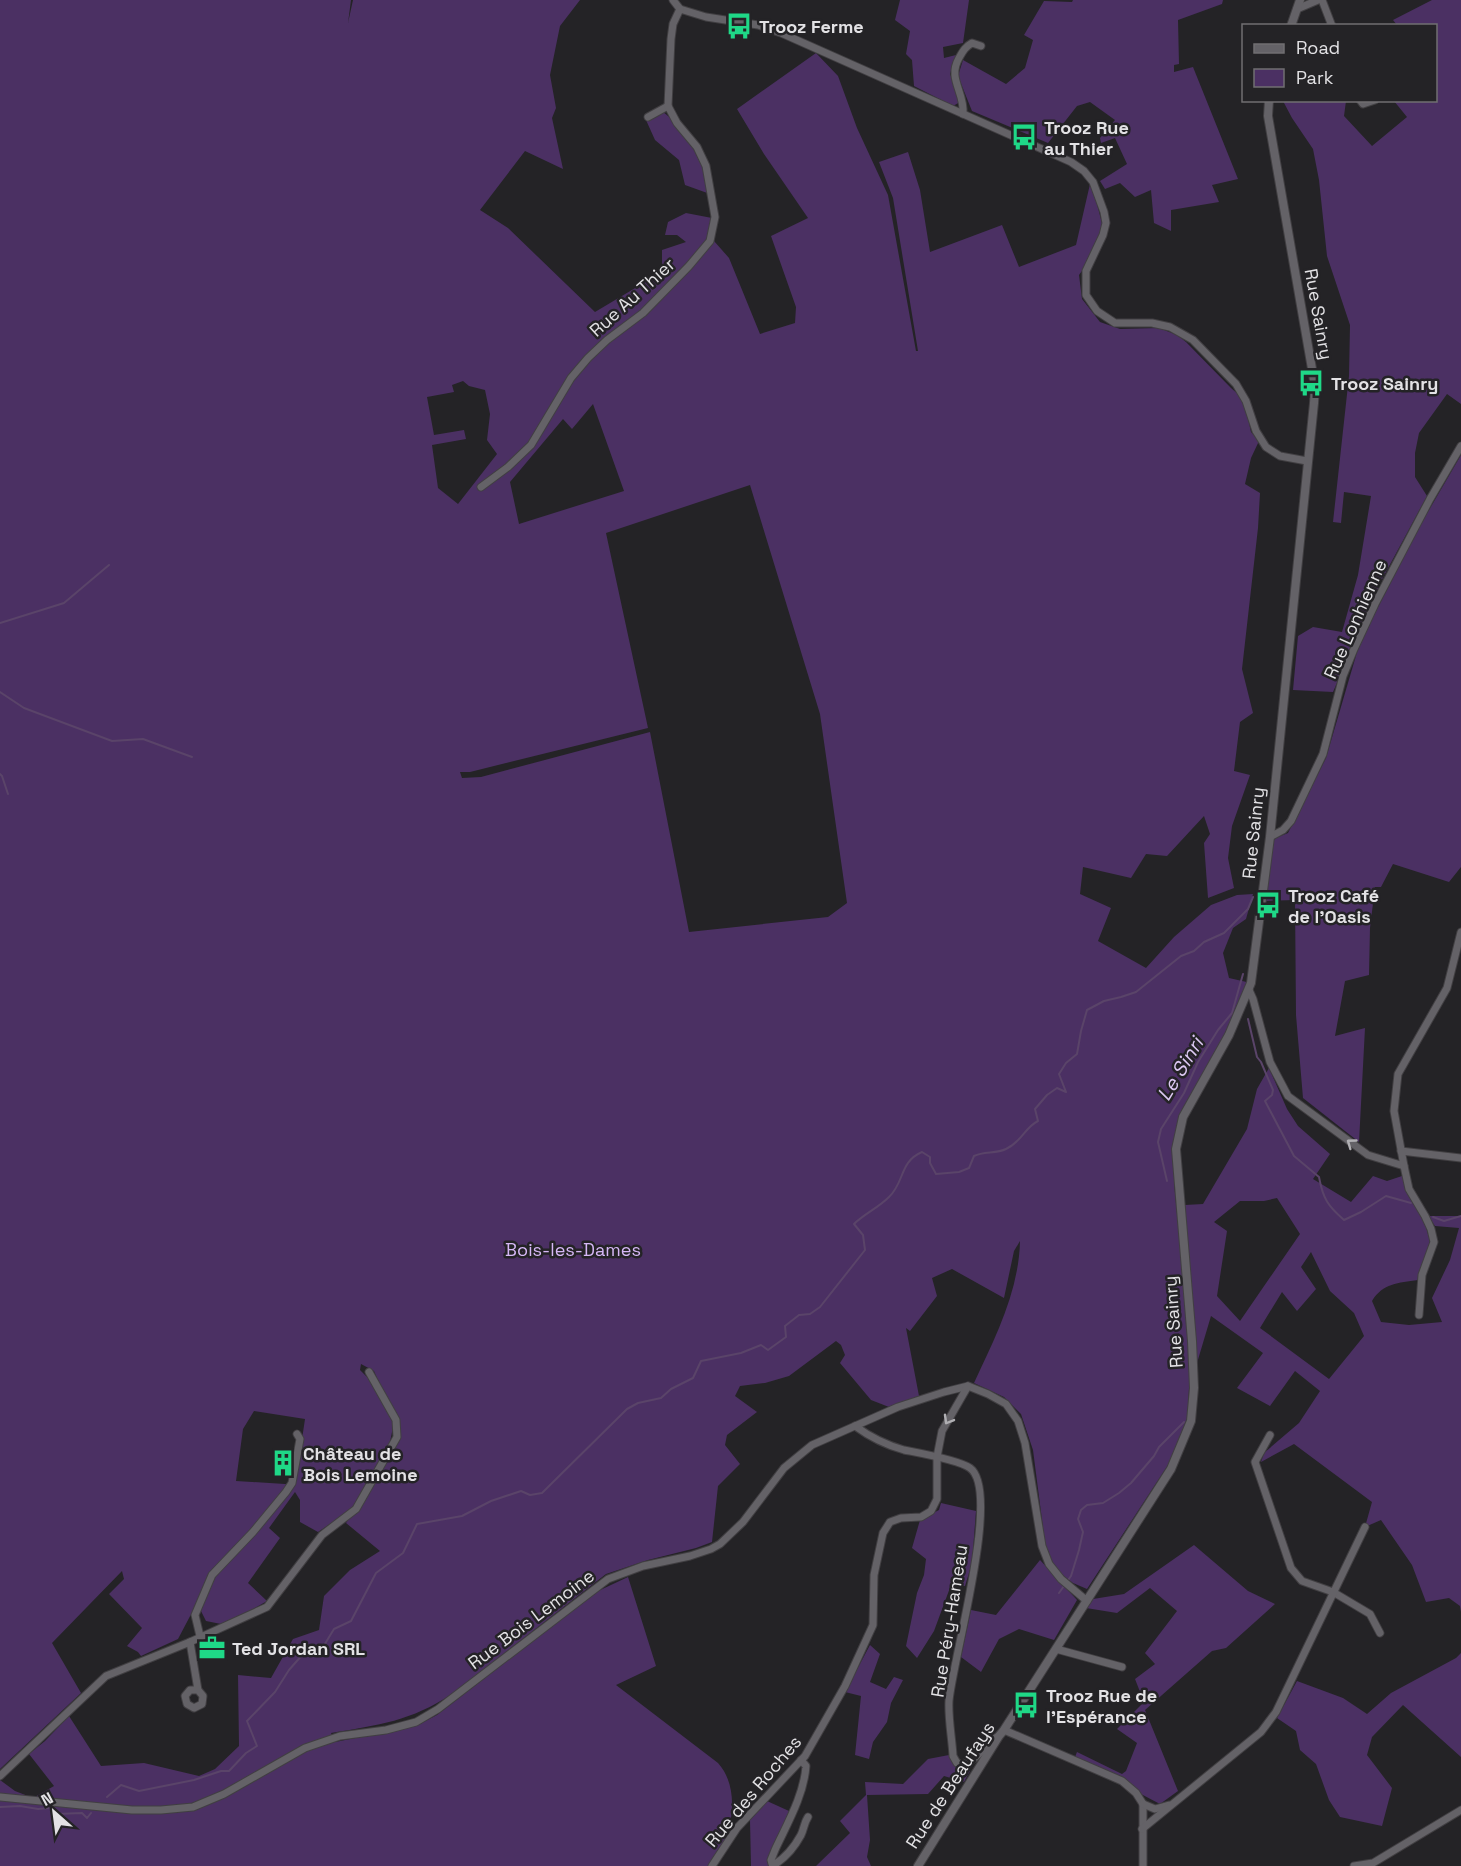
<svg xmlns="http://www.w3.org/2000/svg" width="1461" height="1866" font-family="'Space Grotesk',sans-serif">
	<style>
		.green { fill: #4b3063; fill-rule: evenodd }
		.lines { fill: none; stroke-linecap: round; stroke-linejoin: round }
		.stream { stroke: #5a4469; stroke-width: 2 }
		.minor-casing { stroke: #413f42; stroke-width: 9 }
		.tertiary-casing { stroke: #413f42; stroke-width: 10 }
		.minor { stroke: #646267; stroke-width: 7 }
		.tertiary { stroke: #646267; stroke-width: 8 }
		.oneway { stroke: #b0afb3 }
		.labels { text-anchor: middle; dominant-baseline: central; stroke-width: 5; stroke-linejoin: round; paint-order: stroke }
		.poi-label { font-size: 18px; font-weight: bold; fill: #e3e2e5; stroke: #242326; text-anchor: start }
		.street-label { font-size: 18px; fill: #e3e2e5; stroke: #242326 }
		.park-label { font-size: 18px; fill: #d6b7f6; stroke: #242326 }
		.water-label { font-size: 20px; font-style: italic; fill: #dcc8f2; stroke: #242326 }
	</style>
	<rect width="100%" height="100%" fill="#242326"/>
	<g class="green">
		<path d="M0,0H351L348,23L353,0H580L560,26L550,75L556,108L552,118L563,169L525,151L480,210L508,228L595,312L652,278L662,270V250L686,242L677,235H665L668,222L686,213L712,218L714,241L729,258L760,334L795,323L796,307L771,236L808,218L764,154L737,109L816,53L838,76L857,128L888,195L916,351H918L893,198L879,162L908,152L920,190L930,252L1002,225L1019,267L1076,245L1090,184L1093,189L1103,227L1089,261L1079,275L1082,299L1100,322L1120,329L1159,328L1177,335L1186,342L1231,388L1239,395L1246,409L1251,432L1259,441L1251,458L1245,484L1260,493L1258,528L1242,669L1253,713L1240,722L1234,771L1250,775L1232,826L1228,858L1234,888L1208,898L1204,843L1210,834L1204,816L1167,856L1146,854L1131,878L1083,867L1080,894L1111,908L1098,941L1146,968L1174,937L1211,905L1237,895L1253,894L1246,919L1233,928L1223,953L1229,978L1251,983L1183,1117L1176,1149L1174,1183L1191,1355L1187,1423L1168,1465L1087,1589L1073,1583L1057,1571L1046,1551L1033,1450L1021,1414L1004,1397L974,1383C995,1338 1019,1291 1020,1241L1014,1251L1004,1298L952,1269L932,1278L937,1296L910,1331L906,1328L919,1396L889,1407L871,1400L840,1363L845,1355L841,1345L836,1341L789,1376L765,1383L740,1386L735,1396L757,1412L727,1435L725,1445L740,1464L718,1486L712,1542L696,1548L648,1560L606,1574L452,1694C411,1721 379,1725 331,1733L335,1742L416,1726L437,1715L596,1592L628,1577L656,1666L616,1685L718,1763C737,1784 734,1817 725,1842C721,1850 714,1858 709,1866H0V1780L15,1791L33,1798L54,1786L29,1754L45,1741L69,1716L101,1766L144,1763L199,1776L215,1769L239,1746L238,1675L271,1678L293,1639L319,1630L324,1596L350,1570L380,1551L346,1523L401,1434L374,1371L361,1364L360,1370L374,1384L394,1422L390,1442L351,1510L318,1532L300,1522V1500L295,1492L269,1528L280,1538L248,1583L267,1601L253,1609L221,1624L206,1621L201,1611L206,1593L198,1601L178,1639L141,1656L138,1652L127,1646L142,1628L109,1594L124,1579L122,1571L52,1643L81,1693L0,1769ZM463,381L469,386L485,390L490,414L487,440L497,454L458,504L438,488L432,445L466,439L464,430L434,435L427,397L454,392L452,385ZM593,404L624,491L519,524L510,482L563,419L572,429ZM750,485L820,714L847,903L828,917L689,932L650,732L481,777L462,778L460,772H470L648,728L606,533ZM254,1411L305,1419L295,1486L285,1484L236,1481L243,1429Z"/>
		<path d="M900,0H969L963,43L943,47L944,58L956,55L950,74L960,102L953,106L914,86L912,60L906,54L910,31L895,20Z"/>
		<path d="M1073,0H1223L1222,4L1178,20L1179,64L1174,65V72L1193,67L1238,179L1212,185L1219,202L1171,210V231L1154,223L1151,190L1135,197L1120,183L1105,189L1100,181L1127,164L1115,138L1101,143L1100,138L1115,120L1090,102L1077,106L1048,143L972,111L958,76L963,60L1006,84L1025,68L1033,40L1024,35L1044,1L1072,2Z"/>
		<path d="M1432,0H1461V404L1447,394L1419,433L1415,453V477L1427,496L1380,583L1333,692L1293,690L1298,636L1313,627L1342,632L1358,575L1371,496L1344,492L1341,523L1333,522L1349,376L1350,325L1327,256L1319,180L1313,149L1292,118L1283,101H1346L1344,116L1372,146L1407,117L1394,101L1436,100V62L1437,61L1436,59V26L1397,25L1393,20Z"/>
		<path d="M663,112L692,135L704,159L710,194L685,185L679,160L655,140L646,120H650Z"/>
		<path d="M1461,455V867L1449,882L1393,864L1381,887H1375L1370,928L1369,975L1345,981L1335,1036L1365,1028L1359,1142L1303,1098L1296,1015L1295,900L1265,901L1273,839L1288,833L1326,758L1360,642L1422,522Z"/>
		<path d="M1269,1068L1287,1109L1298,1126L1330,1154L1313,1179L1351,1202L1373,1176L1387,1181L1405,1175L1423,1217L1430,1241L1418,1280C1398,1283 1383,1283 1372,1301L1381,1322L1409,1325L1442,1322L1432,1298L1450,1260L1459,1228L1435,1226L1428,1216H1461V1612L1460,1606L1449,1598L1426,1602L1412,1565L1381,1520L1365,1527L1372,1502L1294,1444L1261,1462L1264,1453L1299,1423L1320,1391L1295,1371L1270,1406L1237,1388L1263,1353L1211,1316L1197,1363L1193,1332L1185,1205L1203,1204L1247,1129L1257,1089ZM1277,1198L1300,1234L1240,1321L1217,1296L1227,1231L1214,1222L1240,1201H1264ZM1311,1252L1330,1291L1354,1313L1364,1336L1329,1379L1260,1328L1282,1292L1297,1311L1316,1289L1301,1267Z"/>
		<path d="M941,1503L976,1511L972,1563L965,1586L951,1585L934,1631L917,1658L906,1646L917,1593L924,1575L926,1559L912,1548L920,1520L939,1510Z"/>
		<path d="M1194,1545L1248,1591L1275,1604L1226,1648L1212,1651L1145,1710L1178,1791L1160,1804L1139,1793L1125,1781L1075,1757L1077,1752L1122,1774L1126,1771L1137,1743L1117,1729L1144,1702L1135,1679L1155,1664L1145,1653L1177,1611L1150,1588L1117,1613L1086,1608L1093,1599L1124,1594Z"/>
		<path d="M1040,1560L1077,1600L1054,1640L1019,1629L999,1639L981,1672L961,1657L971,1610L996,1615Z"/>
		<path d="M870,1645L880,1654L870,1682L886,1689L894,1677L903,1680L891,1703L887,1722L873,1742L869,1759L855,1755L861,1696L845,1692Z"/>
		<path d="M1461,1653V1757L1403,1705L1372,1737L1367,1755L1392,1788L1382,1826L1340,1817L1329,1800L1316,1764L1300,1750L1296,1731L1277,1718L1297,1681L1343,1698L1367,1714L1391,1693L1456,1658Z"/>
		<path d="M949,1755L956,1767L970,1771L964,1782L944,1776L928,1794L867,1795L870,1840L867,1857L871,1866H816L850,1833L840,1821L866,1795L865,1782L903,1784L928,1759Z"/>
		<path d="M767,1801L789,1811L768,1866H751L750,1820Z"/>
	</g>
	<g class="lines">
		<g class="stream">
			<path d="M0,623L64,603L109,565"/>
			<path d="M0,692L24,708L112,741L143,739L192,757"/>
			<path d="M0,774L2,776L8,794"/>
			<path d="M1248,1019L1257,1057L1261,1062L1273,1090L1272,1095L1265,1101L1294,1156L1319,1177C1323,1199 1328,1206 1344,1220L1361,1212L1386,1196L1411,1203"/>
			<path d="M1167,1181L1158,1142L1161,1129L1184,1093L1198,1062L1218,1030L1232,1013L1243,974"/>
			<path d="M1433,1217L1444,1221L1461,1216"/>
			<path d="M1059,1593L1071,1576L1079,1550L1083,1532L1078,1519L1081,1510L1087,1505L1103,1503L1119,1493L1131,1483L1154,1456L1159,1447L1184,1422"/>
			<path d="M107,1797L121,1785L139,1791L194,1780L221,1771H229L246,1753L257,1746L247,1721L275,1692L289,1670L303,1654L323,1647L334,1629L351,1621L376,1573L403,1553L417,1524L462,1516L491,1501L521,1491L530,1495L542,1493L627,1409L638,1403L661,1398L671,1389L693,1378L701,1361L741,1353L761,1345L768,1350L786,1337L785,1326L799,1315L810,1314L820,1307L865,1250L863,1235L854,1224C864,1214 878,1208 889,1197C905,1182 899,1162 922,1152L930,1157V1163L936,1174L959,1172L969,1168L974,1156C984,1151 996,1154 1006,1149C1023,1141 1024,1128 1038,1121L1035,1109L1047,1095L1057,1088L1066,1092L1059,1074L1066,1063L1077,1054L1081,1031L1087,1010L1104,1001L1121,997L1136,992L1181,956L1194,951L1204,942L1224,933L1248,909L1253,897"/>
			<path d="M0,1807L20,1806L38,1809L50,1808L56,1814L82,1813L87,1818L91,1813"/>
		</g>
		<g class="minor-casing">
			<g id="minor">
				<path d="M673,0L680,9L706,17L758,25L781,33L1071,162L1084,171L1093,182L1104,212L1106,223L1103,235L1086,271V295L1097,311L1115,323H1152L1170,327L1193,340L1236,384L1246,401L1256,431L1266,447L1280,456L1307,461"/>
				<path d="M1322,0L1332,26"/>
				<path d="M1297,9L1318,0"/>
				<path d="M1360,100L1363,104L1375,100"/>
				<path d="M963,114C965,92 947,79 959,58C963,51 965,47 972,43L981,46"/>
				<path d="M648,117L668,106"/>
				<path d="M481,487L508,467L531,445L571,378L588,358L607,340L643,313L689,266L710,241L715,217L706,166L697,147L677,123L668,106L671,39L673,24L680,9"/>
				<path d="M1270,837L1283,830L1291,821L1323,754L1343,676L1354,649L1375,604L1430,499L1461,446"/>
				<path d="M1249,990L1253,999L1270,1062L1288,1096L1368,1155L1404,1166"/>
				<path d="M1401,1151L1461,1158"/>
				<path d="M1419,1315L1422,1275L1434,1242L1431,1229L1425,1216L1409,1189L1404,1166L1394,1111L1398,1074L1447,988L1461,932"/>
				<path d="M855,1426C870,1437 886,1445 904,1450C919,1453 959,1460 970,1468C1002,1491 952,1662 949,1701C948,1718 952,1738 953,1756L957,1763C972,1768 985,1745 997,1737"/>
				<path d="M1270,1435L1255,1462L1291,1568L1302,1581L1333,1592L1370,1614L1380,1633"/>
				<path d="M200,1636L195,1615L212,1575L253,1532L286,1492L292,1483L300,1439L297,1434"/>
				<path d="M190,1642L198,1690L203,1696L202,1704L194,1708L187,1704L185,1696L190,1690H198"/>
				<path d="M1056,1649L1122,1667"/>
				<path d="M1004,1730L1122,1781L1136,1793L1143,1804V1866"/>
				<path d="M801,1760L806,1766C804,1795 787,1824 775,1850L771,1860L772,1864L774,1865C785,1858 795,1846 801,1835C804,1829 804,1823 808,1817"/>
				<path d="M0,1776L106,1676L190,1642L267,1607L322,1535L356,1509L397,1437L396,1420L369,1372"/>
				<path d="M0,1797L132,1810H161L193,1807L224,1794L305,1748L340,1736L386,1730L416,1722L438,1709L608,1579L643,1566L690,1556L711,1549L720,1544L743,1522L784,1468L812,1445L898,1407L944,1392L968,1386L988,1394L1006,1404L1018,1421L1025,1443L1042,1546L1049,1564L1061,1579L1087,1601"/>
				<path d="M1143,1804L1155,1809L1169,1805"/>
				<path d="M1142,1829L1261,1732L1276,1712L1365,1527"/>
				<path d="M712,1866L737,1828L805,1756L845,1686L873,1625L874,1575L883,1533L890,1522L901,1518L921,1517L931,1511L937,1499V1457L942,1431L968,1386"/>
				<path d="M1354,1866L1373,1863L1461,1810"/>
			</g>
		</g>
		<g class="tertiary-casing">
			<g id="tertiary">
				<path d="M1291,26L1300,0"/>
				<path d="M918,1866L999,1736L1004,1730L1171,1469L1191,1421L1194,1388L1192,1341L1176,1149L1183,1117L1229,1035L1251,983L1270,837L1314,403L1315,386L1268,116L1269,100"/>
			</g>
		</g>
		<use href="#minor" class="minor"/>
		<use href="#tertiary" class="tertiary"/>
	</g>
	<defs><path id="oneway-chevron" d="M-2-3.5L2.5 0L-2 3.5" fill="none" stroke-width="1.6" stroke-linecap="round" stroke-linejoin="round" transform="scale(1.5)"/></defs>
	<g class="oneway">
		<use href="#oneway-chevron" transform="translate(1351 1143) rotate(-144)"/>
		<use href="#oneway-chevron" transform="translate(948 1420) rotate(120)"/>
	</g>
	<defs>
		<g id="bus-bare" transform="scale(2.07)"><path d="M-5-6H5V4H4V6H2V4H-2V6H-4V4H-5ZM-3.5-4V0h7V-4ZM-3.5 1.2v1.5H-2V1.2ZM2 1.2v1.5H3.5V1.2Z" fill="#1fd887" stroke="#242326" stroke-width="2.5" paint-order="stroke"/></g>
		<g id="building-bare" transform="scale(2.07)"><path d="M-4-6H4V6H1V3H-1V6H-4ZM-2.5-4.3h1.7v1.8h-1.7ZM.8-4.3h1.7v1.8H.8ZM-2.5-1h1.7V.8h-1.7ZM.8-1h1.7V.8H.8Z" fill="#1fd887" stroke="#242326" stroke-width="2.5" paint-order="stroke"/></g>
		<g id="office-bare" transform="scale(2.07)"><path d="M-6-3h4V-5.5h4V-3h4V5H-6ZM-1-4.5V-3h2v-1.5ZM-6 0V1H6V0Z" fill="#1fd887" stroke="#242326" stroke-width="2.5" paint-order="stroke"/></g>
	</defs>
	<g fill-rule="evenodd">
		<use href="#bus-bare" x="739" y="26"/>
		<use href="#bus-bare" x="1024" y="137"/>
		<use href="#bus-bare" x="1311" y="383"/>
		<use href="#bus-bare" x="1268" y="905"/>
		<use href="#building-bare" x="283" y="1463"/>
		<use href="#office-bare" x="212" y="1648"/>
		<use href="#bus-bare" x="1026" y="1705"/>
	</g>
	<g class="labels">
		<g class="poi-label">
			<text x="759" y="26">Trooz Ferme</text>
			<text x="1044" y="127">Trooz Rue<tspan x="1044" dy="21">au Thier</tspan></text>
			<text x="1331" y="383">Trooz Sainry</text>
			<text x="1288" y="895">Trooz Café<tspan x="1288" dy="21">de l'Oasis</tspan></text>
			<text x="303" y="1453">Château de<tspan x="303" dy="21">Bois Lemoine</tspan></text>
			<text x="232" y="1648">Ted Jordan SRL</text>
			<text x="1046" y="1695">Trooz Rue de<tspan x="1046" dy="21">l'Espérance</tspan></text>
		</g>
		<g class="street-label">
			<text transform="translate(632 297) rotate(-42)">Rue Au Thier</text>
			<text transform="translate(1319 314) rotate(80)">Rue Sainry</text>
			<text transform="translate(1355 619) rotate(-66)">Rue Lonhienne</text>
			<text transform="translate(1253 833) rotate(-84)">Rue Sainry</text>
			<text transform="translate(1173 1322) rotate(-94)">Rue Sainry</text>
			<text transform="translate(531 1619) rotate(-37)">Rue Bois Lemoine</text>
			<text transform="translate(949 1621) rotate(-81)">Rue Péry-Hameau</text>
			<text transform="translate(950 1785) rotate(-57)">Rue de Beaufays</text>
			<text transform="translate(753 1791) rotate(-50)">Rue des Roches</text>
		</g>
		<g class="park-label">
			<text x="573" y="1249">Bois-les-Dames</text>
		</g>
		<g class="water-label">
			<text transform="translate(1180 1069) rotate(-59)">Le Sinri</text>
		</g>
	</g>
	<rect x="1242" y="24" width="195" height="78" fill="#242326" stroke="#706f72" stroke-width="1.5"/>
	<rect x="1254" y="44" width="30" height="9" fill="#646267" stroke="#706f72" stroke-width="1.5"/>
	<text x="1296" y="54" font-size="18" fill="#e3e2e5">Road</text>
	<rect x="1254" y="69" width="30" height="18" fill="#4b3063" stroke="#706f72" stroke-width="1.5"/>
	<text x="1296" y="84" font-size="18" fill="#e3e2e5">Park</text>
	<g transform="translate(54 1812) rotate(332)" stroke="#242326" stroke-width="4.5" paint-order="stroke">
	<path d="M0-4.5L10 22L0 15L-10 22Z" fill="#e3e2e5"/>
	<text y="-9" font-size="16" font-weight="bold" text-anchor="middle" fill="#e3e2e5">N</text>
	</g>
</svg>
